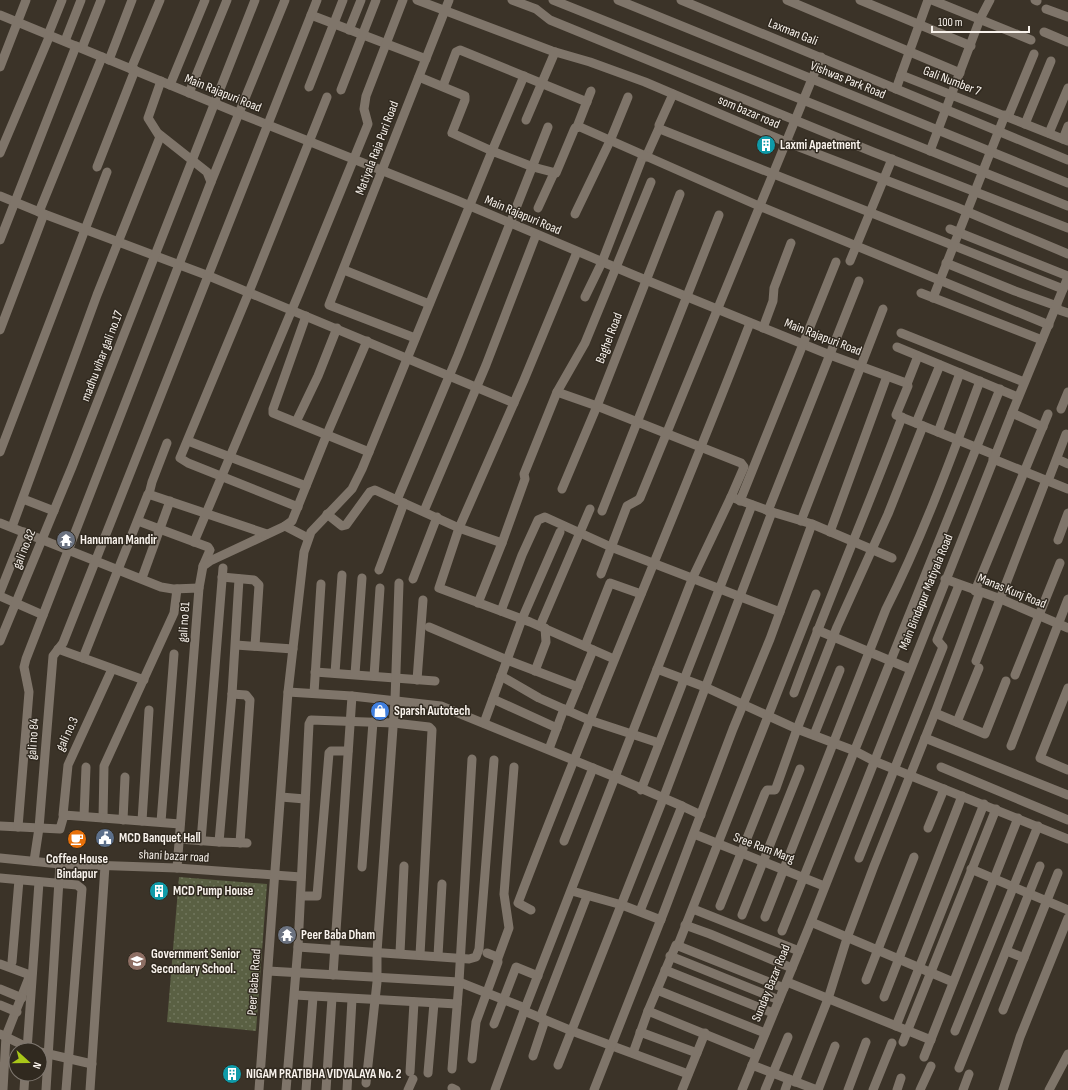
<svg xmlns="http://www.w3.org/2000/svg" width="1068" height="1090" font-family="'Sofia Sans Condensed',sans-serif">
	<style>
		.park { fill: url(#park-dots) }
		.lines { fill: none; stroke-linecap: round; stroke-linejoin: round }
		.minor { stroke: #7f756a; stroke-width: 9 }
		.labels { text-anchor: middle; dominant-baseline: central; stroke-width: 3; stroke-linejoin: round; paint-order: stroke }
		.street-label { font-size: 13px; fill: #f8f2ec; stroke: #30291f }
		.poi-label { font-size: 13px; font-weight: bold; fill: #f8f2ec; stroke: #30291f; text-anchor: start }
	</style>
	<defs>
		<pattern id="park-dots" width="8" height="8" patternUnits="userSpaceOnUse"><rect width="8" height="8" fill="#5a6043"/><path d="M2 2h.1M6 6h.1" fill="none" stroke="#72775e" stroke-width="1.8" stroke-linecap="round"/></pattern>
	</defs>
	<rect width="100%" height="100%" fill="#3b3328"/>
	<path class="park" d="M179,877L267,884L256,1031L167,1022Z"/>
	<g class="lines">
		<g class="minor">
			<path d="M417,0L552,51L590,62L645,82L786,142L956,207L1068,254"/>
			<path d="M512,0L536,9L550,20L873,152L1068,228"/>
			<path d="M553,0L1068,206"/>
			<path d="M618,0L1068,183"/>
			<path d="M681,0L1068,160"/>
			<path d="M787,0L960,73"/>
			<path d="M860,0L971,46"/>
			<path d="M932,0L1031,40"/>
			<path d="M1035,0L1037,1"/>
			<path d="M1046,9L1068,17"/>
			<path d="M0,15L238,113L456,200L636,276L830,355L906,383L908,386L896,415L995,455"/>
			<path d="M311,15L426,59"/>
			<path d="M349,30L361,0"/>
			<path d="M1044,32L1068,42"/>
			<path d="M48,35L62,0"/>
			<path d="M65,41L81,0"/>
			<path d="M82,48L101,0"/>
			<path d="M109,60L132,0"/>
			<path d="M0,67L26,0"/>
			<path d="M131,69L160,0"/>
			<path d="M901,75L1068,141"/>
			<path d="M419,77L465,96V100L452,133L492,151L524,76"/>
			<path d="M170,85L205,0"/>
			<path d="M443,86L456,52L460,50L587,102"/>
			<path d="M309,87L343,0"/>
			<path d="M896,89L928,0"/>
			<path d="M341,90L376,0"/>
			<path d="M189,93L227,0"/>
			<path d="M673,94L659,125L660,129L1063,289"/>
			<path d="M1008,117L1034,54"/>
			<path d="M526,120L555,52"/>
			<path d="M1025,124L1051,61"/>
			<path d="M577,127L591,91"/>
			<path d="M1049,133L1068,88"/>
			<path d="M1063,139L1068,126"/>
			<path d="M930,151L980,19L990,0"/>
			<path d="M0,153L50,35"/>
			<path d="M646,157L659,128"/>
			<path d="M97,167L135,70"/>
			<path d="M211,182L285,0"/>
			<path d="M0,196L44,214L209,276L514,403"/>
			<path d="M538,208L554,173"/>
			<path d="M39,212L102,57"/>
			<path d="M575,214L610,141L628,97"/>
			<path d="M950,229L1068,276"/>
			<path d="M0,240L76,46"/>
			<path d="M577,252L524,380L459,528L439,588L530,622L614,659"/>
			<path d="M850,261L892,159"/>
			<path d="M946,263L1015,291L1057,306"/>
			<path d="M344,270L429,304"/>
			<path d="M921,293L1042,340"/>
			<path d="M585,297L602,262L643,156"/>
			<path d="M933,298L1005,115"/>
			<path d="M1056,309L1068,313"/>
			<path d="M306,316L273,409V413L369,452"/>
			<path d="M763,328L773,301L774,288L791,243"/>
			<path d="M0,330L44,214"/>
			<path d="M901,333L1024,382"/>
			<path d="M415,338L329,305L449,0"/>
			<path d="M897,347L1018,397"/>
			<path d="M907,384L918,356"/>
			<path d="M557,392L597,406L741,463L744,467L731,497L772,512L812,524L892,558"/>
			<path d="M1061,409L1068,392"/>
			<path d="M1012,413L1043,427"/>
			<path d="M296,422L318,376L337,328"/>
			<path d="M916,423L940,365"/>
			<path d="M938,432L960,373"/>
			<path d="M188,441L306,486"/>
			<path d="M0,452L107,172"/>
			<path d="M993,459L1068,489"/>
			<path d="M1057,459L1068,464"/>
			<path d="M1048,481L1066,434"/>
			<path d="M562,489L597,406L680,194"/>
			<path d="M149,494L152,482L167,443"/>
			<path d="M23,499L54,511"/>
			<path d="M397,500L458,355L548,127"/>
			<path d="M740,501L836,262"/>
			<path d="M298,507L188,463L180,458L249,292L327,97"/>
			<path d="M424,511L486,365L536,235"/>
			<path d="M602,511L719,215"/>
			<path d="M768,511L859,281"/>
			<path d="M327,514L342,526L346,525L370,492L375,490L459,528L502,543"/>
			<path d="M138,521L208,547L210,550L203,566"/>
			<path d="M801,521L883,309"/>
			<path d="M0,523L161,587L173,589L199,588L177,868"/>
			<path d="M285,526L292,521L327,434L367,341"/>
			<path d="M12,527L97,295L160,137L148,118L161,81"/>
			<path d="M830,532L887,376"/>
			<path d="M1058,540L1068,513"/>
			<path d="M194,542L299,293L368,124L364,109L366,96L403,0"/>
			<path d="M379,570L404,503"/>
			<path d="M601,574L627,506L638,500L640,498L821,57"/>
			<path d="M222,577L254,580L259,585L255,646"/>
			<path d="M142,578L170,501"/>
			<path d="M413,579L437,517"/>
			<path d="M945,579L1001,599L1068,628"/>
			<path d="M199,588L203,566L210,561L285,526L308,538"/>
			<path d="M975,591L1048,414"/>
			<path d="M0,592L24,532"/>
			<path d="M0,596L43,615"/>
			<path d="M478,603L502,543L525,479L524,474L557,392L585,343L651,182"/>
			<path d="M501,611L522,555L538,520L545,517L611,547L780,612"/>
			<path d="M540,626L590,509"/>
			<path d="M429,627L507,660L578,687"/>
			<path d="M817,630L910,669"/>
			<path d="M0,641L72,467L255,0"/>
			<path d="M236,645L293,649"/>
			<path d="M585,646L610,583L641,594"/>
			<path d="M58,649L144,680"/>
			<path d="M83,658L148,494L267,534"/>
			<path d="M976,661L1046,480"/>
			<path d="M657,669L705,687L797,729L855,751L874,761L1068,839"/>
			<path d="M535,671L546,642L545,628"/>
			<path d="M315,672L435,681"/>
			<path d="M335,673L342,575"/>
			<path d="M355,674L362,578"/>
			<path d="M1015,675L1060,563"/>
			<path d="M374,676L380,588"/>
			<path d="M501,676L539,698L589,720L659,743"/>
			<path d="M417,680L423,600"/>
			<path d="M1068,688L1040,758L1068,770"/>
			<path d="M288,692L352,696L441,706L615,777L693,577L731,497"/>
			<path d="M314,693L321,584"/>
			<path d="M794,693C828,600 867,510 902,417"/>
			<path d="M232,694L246,695L250,700L240,843"/>
			<path d="M493,699L557,728"/>
			<path d="M568,711L593,650"/>
			<path d="M935,713L985,734L1006,681"/>
			<path d="M957,722L979,668"/>
			<path d="M484,723L522,619L560,532"/>
			<path d="M814,735L840,670"/>
			<path d="M925,738L1068,795"/>
			<path d="M1011,746L1068,599"/>
			<path d="M549,749L564,709"/>
			<path d="M941,767L1068,820"/>
			<path d="M641,790L752,505"/>
			<path d="M281,797L305,799"/>
			<path d="M63,815L68,765L112,669"/>
			<path d="M84,816L86,767"/>
			<path d="M103,818L104,766L174,613L177,589"/>
			<path d="M123,820L125,777"/>
			<path d="M142,821L149,710"/>
			<path d="M161,822L174,654"/>
			<path d="M0,826L60,829L64,815L180,824"/>
			<path d="M18,827L29,692L24,667L26,659L211,182L207,172L159,134"/>
			<path d="M928,828L944,789"/>
			<path d="M694,834L824,886"/>
			<path d="M179,839L219,842L232,694L239,579"/>
			<path d="M201,841L223,568"/>
			<path d="M564,841L593,768"/>
			<path d="M219,842L247,843"/>
			<path d="M0,858L60,864L177,868L301,877"/>
			<path d="M859,858L943,647L937,640L959,585"/>
			<path d="M34,861L39,828L53,656L63,643L317,0"/>
			<path d="M362,867L373,722"/>
			<path d="M971,869L1068,910"/>
			<path d="M0,878L77,885L82,889L66,1090"/>
			<path d="M572,891L622,905L661,920"/>
			<path d="M301,896H317L329,753L331,751H348"/>
			<path d="M720,906L765,793L767,790H775L776,788L797,729L837,627L888,514L923,426"/>
			<path d="M693,909L799,951"/>
			<path d="M531,910L518,903C592,708 675,517 750,323"/>
			<path d="M640,911L682,806L701,815"/>
			<path d="M742,915L800,769"/>
			<path d="M765,917L886,609C923,536 951,458 980,381"/>
			<path d="M811,922L953,982"/>
			<path d="M685,925L710,934L792,968"/>
			<path d="M782,931C854,750 926,569 1000,389"/>
			<path d="M678,945L816,594"/>
			<path d="M298,947L469,959L476,957L479,949L494,760"/>
			<path d="M1007,951L1024,958"/>
			<path d="M400,953L404,866"/>
			<path d="M438,956L442,884"/>
			<path d="M670,956L779,1000"/>
			<path d="M498,958L509,928L504,894L514,767"/>
			<path d="M12,962L19,880"/>
			<path d="M0,964L30,975L6,1036L3,1090"/>
			<path d="M665,970L773,1013"/>
			<path d="M268,971L459,982L525,1008"/>
			<path d="M333,975L352,696"/>
			<path d="M866,980L914,857"/>
			<path d="M787,982L931,1040"/>
			<path d="M0,989L22,998"/>
			<path d="M657,990L765,1033"/>
			<path d="M295,995L457,1004"/>
			<path d="M884,997L962,796"/>
			<path d="M0,1005L17,1012"/>
			<path d="M1003,1010L1058,873"/>
			<path d="M524,1011L572,1031L688,1074"/>
			<path d="M648,1011L756,1055"/>
			<path d="M540,1018L587,896"/>
			<path d="M494,1024L516,967L538,976"/>
			<path d="M896,1026L984,804"/>
			<path d="M955,1031L1038,826"/>
			<path d="M640,1032L697,1053"/>
			<path d="M0,1034L33,1050"/>
			<path d="M903,1042L996,809"/>
			<path d="M27,1050L39,882"/>
			<path d="M40,1052L92,1064"/>
			<path d="M633,1053L648,1011L676,945L784,988"/>
			<path d="M533,1056L545,1020"/>
			<path d="M924,1057L1018,818"/>
			<path d="M472,1059L476,1022L498,962L497,957L487,953"/>
			<path d="M558,1065L663,799L772,512"/>
			<path d="M752,1065L817,1090"/>
			<path d="M959,1068L1040,866"/>
			<path d="M452,1069L459,982L472,759"/>
			<path d="M410,1072L414,1002"/>
			<path d="M428,1073L434,1003"/>
			<path d="M773,1073L788,1037"/>
			<path d="M795,1082L828,999L847,938L874,866L935,713L980,592"/>
			<path d="M366,1083L377,982V952L395,700L399,583"/>
			<path d="M452,1088L456,1090"/>
			<path d="M24,1090L25,1074"/>
			<path d="M46,1090L60,864"/>
			<path d="M90,1090L105,866"/>
			<path d="M259,1090L288,692L304,552L311,532L352,489L362,469L492,151L533,167L556,173L574,130L575,128L580,127L759,206L1049,325"/>
			<path d="M286,1090L298,947L309,724L311,720L394,723L429,727L432,730L420,955"/>
			<path d="M306,1090L313,997"/>
			<path d="M326,1090L332,998"/>
			<path d="M347,1090L352,999"/>
			<path d="M408,1090L413,1079"/>
			<path d="M495,1090L524,1011L615,777L682,806"/>
			<path d="M594,1090L665,909L733,729L770,639L812,524"/>
			<path d="M682,1090L705,1033"/>
			<path d="M742,1090L811,922L1012,413L1068,277"/>
			<path d="M765,1090L772,1073"/>
			<path d="M785,1090L789,1079"/>
			<path d="M818,1090L835,1046"/>
			<path d="M848,1090L866,1042"/>
			<path d="M873,1090L892,1043"/>
			<path d="M897,1090L901,1078"/>
			<path d="M920,1090L931,1066"/>
			<path d="M963,1090L969,1074"/>
			<path d="M1003,1090L1020,1037L1068,918"/>
			<path d="M1049,1090L1068,1054"/>
		</g>
	</g>
	<defs>
		<g id="building-disc" transform="scale(1)"><circle r="9.5" fill="#0f9aa8" stroke="#30291f"/><path d="M-4-6H4V6H1V3H-1V6H-4ZM-2.5-4.3h1.7v1.8h-1.7ZM.8-4.3h1.7v1.8H.8ZM-2.5-1h1.7V.8h-1.7ZM.8-1h1.7V.8H.8Z" fill="#fff"/></g>
		<g id="temple-disc" transform="scale(1)"><circle r="9.5" fill="#6b7280" stroke="#30291f"/><path d="M0-6L5-2H3V0L6.5 2.5H4V6H1.5V3h-3V6H-4V2.5H-6.5L-3 0V-2H-5Z" fill="#fff"/></g>
		<g id="shop-disc" transform="scale(1)"><circle r="9.5" fill="#3f7fe0" stroke="#30291f"/><path d="M-5-2.5h2.3a2.7 3.5 0 0 1 5.4 0H5L5.5 6h-11ZM-1.5-2.5h3a1.5 2.3 0 0 0-3 0Z" fill="#fff"/></g>
		<g id="civic-disc" transform="scale(1)"><circle r="9.5" fill="#5c6f8a" stroke="#30291f"/><path d="M-.6-6.5H3V-4.5H.6V-3L4-1V1h2V6H-6V1h2V-1L-.6-3ZM-1.2 2.5V6h2.4V2.5Z" fill="#fff"/></g>
		<g id="cafe-disc" transform="scale(1)"><circle r="9.5" fill="#e8710a" stroke="#30291f"/><path d="M-5.5-4.5H6V0H3Q3 3.5 0 3.5H-2.5Q-5.5 3.5-5.5 0ZM3-3.2v2h1.7v-2ZM-6 4.5H4V6H-6Z" fill="#fff"/></g>
		<g id="school-disc" transform="scale(1)"><circle r="9.5" fill="#8d6e63" stroke="#30291f"/><path d="M0-5L7-2L0 1L-7-2ZM-4 1L0 2.5L4 1V4Q0 6-4 4Z" fill="#fff"/></g>
	</defs>
	<g fill-rule="evenodd">
		<use href="#building-disc" x="766" y="145"/>
		<use href="#temple-disc" x="66" y="540"/>
		<use href="#shop-disc" x="380" y="711"/>
		<use href="#civic-disc" x="105" y="838"/>
		<use href="#cafe-disc" x="77" y="839"/>
		<use href="#building-disc" x="159" y="891"/>
		<use href="#temple-disc" x="287" y="935"/>
		<use href="#school-disc" x="137" y="961"/>
		<use href="#building-disc" x="232" y="1074"/>
	</g>
	<g class="labels">
		<g class="street-label">
			<text transform="translate(793 32) rotate(22)">Laxman Gali</text>
			<text transform="translate(848 80) rotate(22)">Vishwas Park Road</text>
			<text transform="translate(952 81) rotate(21)">Gali Number 7</text>
			<text transform="translate(223 93) rotate(22)">Main Rajapuri Road</text>
			<text transform="translate(749 112) rotate(23)">som bazar road</text>
			<text transform="translate(377 148) rotate(-69)">Matiyala Raja Puri Road</text>
			<text transform="translate(523 215) rotate(23)">Main Rajapuri Road</text>
			<text transform="translate(823 337) rotate(21)">Main Rajapuri Road</text>
			<text transform="translate(609 338) rotate(-69)">Baghel Road</text>
			<text transform="translate(102 356) rotate(-69)">madhu vihar gali no.17</text>
			<text transform="translate(24 549) rotate(-68)">gali no.82</text>
			<text transform="translate(1012 591) rotate(22)">Manas Kunj Road</text>
			<text transform="translate(926 592) rotate(-68)">Main Bindapur Matiyala Road</text>
			<text transform="translate(184 622) rotate(-86)">gali no 81</text>
			<text transform="translate(67 734) rotate(-65)">gali no.3</text>
			<text transform="translate(33 739) rotate(-86)">gali no 84</text>
			<text transform="translate(764 848) rotate(21)">Sree Ram Marg</text>
			<text transform="translate(174 856) rotate(3)">shani bazar road</text>
			<text transform="translate(254 982) rotate(-86)">Peer Baba Road</text>
			<text transform="translate(771 983) rotate(-68)">Sunday Bazar Road</text>
		</g>
		<g class="poi-label">
			<text x="780" y="145">Laxmi Apaetment</text>
			<text x="80" y="540">Hanuman Mandir</text>
			<text x="394" y="711">Sparsh Autotech</text>
			<text x="119" y="838">MCD Banquet Hall</text>
			<text x="77" y="859" text-anchor="middle">Coffee House<tspan x="77" dy="15">Bindapur</tspan></text>
			<text x="173" y="891">MCD Pump House</text>
			<text x="301" y="935">Peer Baba Dham</text>
			<text x="151" y="954">Government Senior<tspan x="151" dy="15">Secondary School.</tspan></text>
			<text x="246" y="1074">NIGAM PRATIBHA VIDYALAYA No. 2</text>
		</g>
	</g>
	<g transform="translate(28 1062) rotate(111)"><circle r="19" fill="#30291f" stroke="#807971"/>
	<path d="M0-3L7 15L0 10L-7 15Z" fill="#a9c719"/>
	<text y="-6" font-size="11" font-weight="bold" text-anchor="middle" fill="#f8f2ec">N</text>
	</g>
	<path d="M932 26v6h97v-6" fill="none" stroke="#f8f2ec" stroke-width="2"/>
	<text x="938" y="26" font-size="12" fill="#f8f2ec" stroke="#30291f" stroke-width="3" paint-order="stroke">100 m</text>
</svg>
